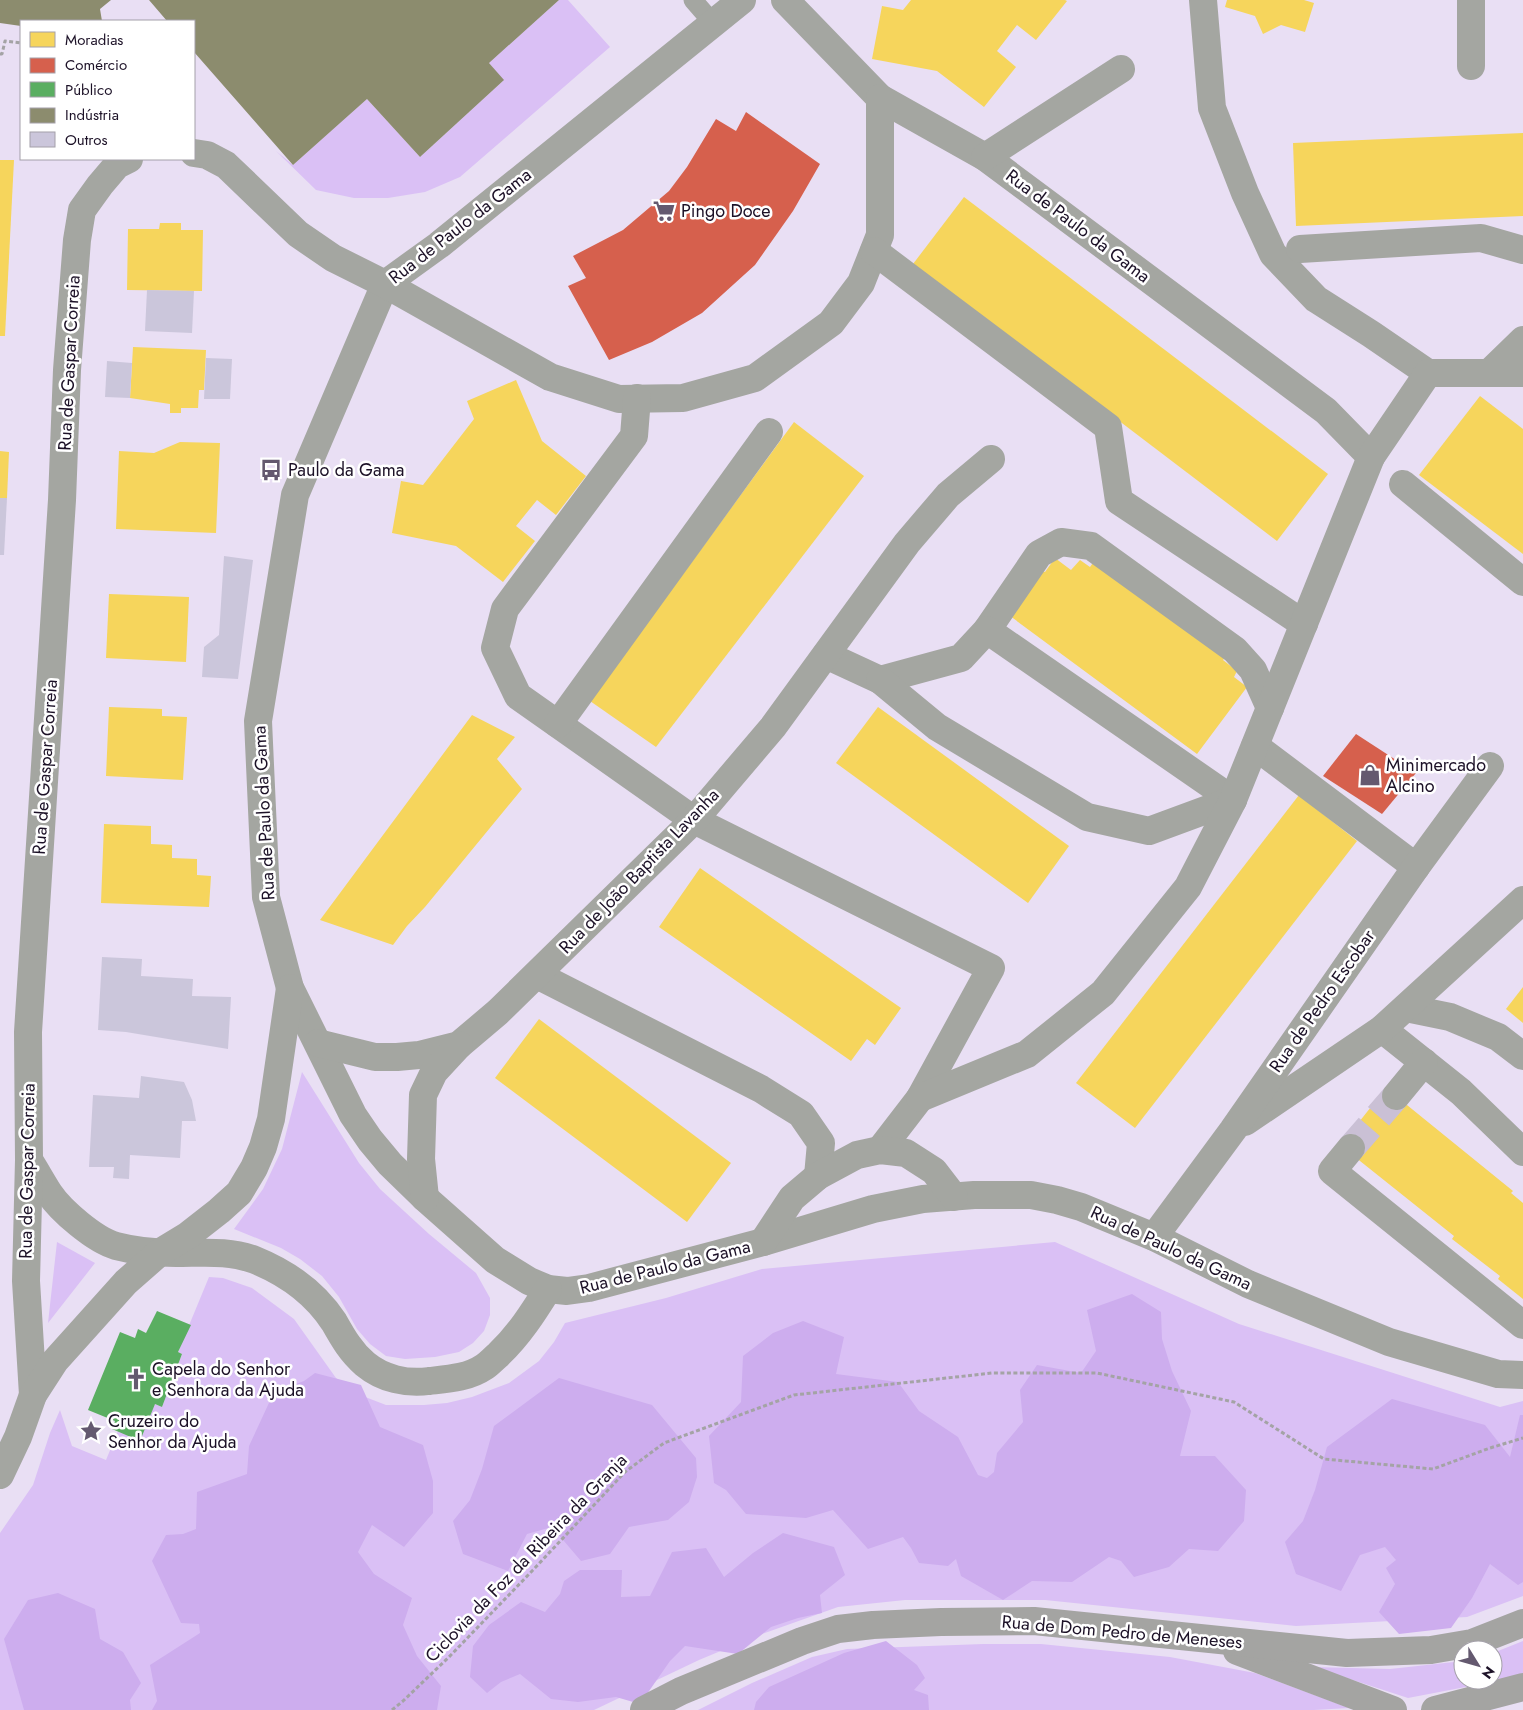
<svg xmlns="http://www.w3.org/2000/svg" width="1523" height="1710" font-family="Jost,sans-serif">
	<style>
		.green { fill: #dac0f5 }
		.forest { fill: #cdadee }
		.homes { fill: #f6d55c }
		.shops { fill: #d6604d }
		.public { fill: #5aae61 }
		.industry { fill: #8c8c6e }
		.building { fill: #cbc6db }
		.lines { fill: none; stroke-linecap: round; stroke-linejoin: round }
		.street-tunnel { stroke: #cac0d5; stroke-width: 28; stroke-dasharray: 28 14; stroke-linecap: butt }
		.path { stroke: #a4a3a5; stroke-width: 3; stroke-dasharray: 4 2.5; stroke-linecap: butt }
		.lane { stroke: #a4a6a1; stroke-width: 19 }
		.street { stroke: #a4a6a1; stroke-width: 28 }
		.secondary { stroke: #a4a4a2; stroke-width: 28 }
		.labels { text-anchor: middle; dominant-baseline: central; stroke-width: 5; stroke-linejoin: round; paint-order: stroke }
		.poi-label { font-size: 18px; fill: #1c1127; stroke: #fff; text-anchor: start }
		.street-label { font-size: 18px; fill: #1c1127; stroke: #fff }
	</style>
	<rect width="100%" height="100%" fill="#e9dff4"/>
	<g class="green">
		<path d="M559,0H568L610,47L460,177L425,192L388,198H354L316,190L276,151L293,165L367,99L420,157L503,81L489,63Z"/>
		<path d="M302,1072L359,1163L380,1189L429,1234L476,1273L490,1298V1315L484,1331L473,1343L459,1352L435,1357L405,1359L386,1356L370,1344L357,1329L339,1297L322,1276L300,1259L281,1248L234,1229L263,1189L282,1149Z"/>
		<path d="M57,1242L95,1263L48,1323Z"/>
		<path d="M1055,1242L1239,1324L1500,1407L1523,1401V1596L1467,1617L1296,1626L1045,1600H905L838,1607L759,1635L699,1660L594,1710H0V1533L33,1485L50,1433L60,1410L72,1446L106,1460L118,1431L155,1404L162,1407L182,1354L178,1352L209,1277L223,1278L252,1288L294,1319L336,1378L360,1395L386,1405H424L447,1403L472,1397L509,1383L539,1361L554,1342L565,1323L666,1298L762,1269Z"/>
		<path d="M1523,1641V1676L1408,1698L1313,1667L1390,1669L1463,1661V1680H1493V1653Z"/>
		<path d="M983,1644H1041L1170,1657L1255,1673L1349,1708L1314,1710H698L752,1683L812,1657L847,1649Z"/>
	</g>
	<g class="forest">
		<path d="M1132,1294L1161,1312L1162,1339L1172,1371L1191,1411L1180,1456H1215L1246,1490L1244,1521L1218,1551L1189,1549L1169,1567L1134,1577L1121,1561L1109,1557L1072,1582L1032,1581L1003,1600L961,1576L956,1559L948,1566L919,1563L911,1548L903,1537L868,1549L833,1510L806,1518L746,1514L726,1490L714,1483L709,1436L741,1402L743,1356L773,1333L803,1321L844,1337L836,1374L898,1382L919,1411L958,1437L978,1475L987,1478L994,1472L997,1453L1023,1422L1020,1390L1037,1365L1081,1373L1096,1351L1087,1310Z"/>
		<path d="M315,1373L361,1385L380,1427L423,1445L433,1481V1513L404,1547L372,1525L358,1552L374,1574L412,1598L403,1625L417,1656L441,1686L437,1710H152L157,1701L150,1665L200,1633L199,1624L181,1623L152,1561L166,1535L183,1534L196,1529L197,1492L247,1474L249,1446L274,1392L304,1381Z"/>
		<path d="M559,1378L652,1405L696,1458L697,1477L689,1502L668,1520L629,1527L610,1554L581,1561L552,1527L527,1534L508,1571L463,1554L453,1521L470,1500L482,1469L494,1426Z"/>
		<path d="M1392,1399L1485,1425L1510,1457L1520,1415H1523V1582L1518,1585L1490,1564L1472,1598L1451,1628L1399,1634L1379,1612L1395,1584L1386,1568L1396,1560L1385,1547L1360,1555L1341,1591L1296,1574L1285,1542L1303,1521L1315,1490L1327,1447Z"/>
		<path d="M783,1533L834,1547L845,1575L820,1595L822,1613L798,1618L771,1627L738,1654L685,1646L670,1661L640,1704L616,1697L578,1702L551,1699L520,1674L501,1682L487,1693L470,1677L473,1646L489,1625L521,1602L545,1612L560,1594L564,1581L580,1570H622L621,1597L650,1596L672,1552L706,1548L724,1577L753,1553Z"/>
		<path d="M58,1593L95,1609L100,1639L123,1652L141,1683L130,1700L131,1710H24L4,1639L28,1600Z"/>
		<path d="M886,1641L917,1665L925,1678L914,1690L928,1695L929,1710H754L756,1702L769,1687L844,1653Z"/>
	</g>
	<g class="homes">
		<path d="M911,0H1065L1067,1L1036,40L1017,25L997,51L1016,67L984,107L937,71L872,59L882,6L903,10Z"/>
		<path d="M1227,0H1304L1314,3L1305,32L1281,25L1263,34L1255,16L1225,7Z"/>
		<path d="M1523,133V216L1296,226L1293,143Z"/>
		<path d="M0,160H14L5,336H0Z"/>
		<path d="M964,197L1328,474L1277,541L913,264Z"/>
		<path d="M160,223H181V230H203L202,291L127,290L128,229H159Z"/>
		<path d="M133,347L206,350L204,390H199L198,408H181V413H170V404L130,398Z"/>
		<path d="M516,380L542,441L586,476L556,515L537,500L516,526L535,541L503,582L456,546L392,533L401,481L423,485L474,419L467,401Z"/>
		<path d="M1480,396L1523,429V554L1419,475Z"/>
		<path d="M794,422L864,476L656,747L590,701Z"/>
		<path d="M180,442L220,443L216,533L116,529L119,451L154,453Z"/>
		<path d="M0,451L9,452L7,498H0Z"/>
		<path d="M1055,558L1071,570L1080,560L1090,567L1095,560L1226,656L1223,660L1237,671L1234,677L1247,687L1197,754L1006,613L1038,569L1045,572Z"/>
		<path d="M109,594L189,597L186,662L106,658Z"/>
		<path d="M109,707L162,709V716L187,717L183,780L106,776Z"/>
		<path d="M878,707L1069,846L1028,903L836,763Z"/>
		<path d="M472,715L515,737L497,759L522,789L425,907L407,926L393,945L320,920Z"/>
		<path d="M1299,795L1357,841L1135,1128L1076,1083Z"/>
		<path d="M104,824L151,826V844L172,845V858L197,859V875L211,876L209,907L101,903Z"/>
		<path d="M700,868L901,1008L875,1045L867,1039L851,1061L659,927Z"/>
		<path d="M1523,987V1023L1506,1009Z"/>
		<path d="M539,1019L731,1163L687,1222L495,1078Z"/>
		<path d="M1386,1088L1513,1191L1511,1193L1523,1203V1299L1498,1279L1500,1276L1452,1239L1454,1236L1355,1157L1344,1141Z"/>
	</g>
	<g class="shops">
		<path d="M746,112L820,164L793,211L755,265L702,313L652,342L609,360L568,286L586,278L573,256L623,230L669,191L687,167L716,119L736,131Z"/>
		<path d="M1356,734L1416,773L1382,814L1323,776Z"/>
	</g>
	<path class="public" d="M157,1311L191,1325L178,1352L182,1354L162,1407L155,1404L140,1441L112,1429L115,1421L88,1410L120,1332L135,1338L138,1329L146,1333Z"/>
	<g class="industry">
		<path d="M0,0H111L100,9L102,21H21V26L0,23Z"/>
		<path d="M149,0H559L489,63L504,80L420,157L367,99L293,165L194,52V21H167Z"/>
	</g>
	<g class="building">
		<path d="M147,290L194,291L192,333L145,331Z"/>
		<path d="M206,358L232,359L230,399H204Z"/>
		<path d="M107,361L132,363L130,398L105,397Z"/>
		<path d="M0,498H7L4,555H0Z"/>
		<path d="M224,556L253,560L238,679L202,677L204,647L219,635Z"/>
		<path d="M102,957L142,959L141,976L193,979L192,996L231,997L228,1049L126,1032L98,1030Z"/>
		<path d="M141,1076L184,1082L192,1100L196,1121H182L180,1158L130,1155L129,1179L113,1178L114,1167H89L93,1095L139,1098Z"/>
	</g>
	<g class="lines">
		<path class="street-tunnel" d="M1351,1148L1396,1096"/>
		<g class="path">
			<path d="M0,54H2L5,41L21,43"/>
			<path d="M392,1710L403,1701L449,1657L533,1570L625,1472L664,1443L794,1395L992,1373H1097L1234,1402L1324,1459L1433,1469L1490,1448L1523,1438"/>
		</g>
		<path class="lane" d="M693,0L713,23"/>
		<g class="street">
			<path d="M742,0L439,245L385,284L295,495L258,721L266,897L290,988L353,1115L370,1140L390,1164L425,1198L495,1260L529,1281L548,1289L567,1291L589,1288L763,1242L873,1209L923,1199L974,1195H1031L1057,1200L1081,1207L1154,1237L1248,1284L1389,1342L1498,1374L1523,1375"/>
			<path d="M785,0L880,98L985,157L1326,411L1371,457"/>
			<path d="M1203,0L1212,108L1245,193L1273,254L1316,299L1371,334L1428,373"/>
			<path d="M1471,0V66"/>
			<path d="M194,153L207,155L226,165L298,234L333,258L385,284L550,377L619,399L683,398L755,378L831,323L861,283L880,235V98"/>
			<path d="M985,157L1121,69"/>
			<path d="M1300,249L1481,238L1523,250"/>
			<path d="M874,251L1108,427L1119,501L1304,624"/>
			<path d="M1489,373L1523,340"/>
			<path d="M637,398L634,436L505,609L495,648L518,696L694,820L991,968L920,1098L880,1150"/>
			<path d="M1403,484L1523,582"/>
			<path d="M987,630L1039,554L1061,542L1091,546L1235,650L1253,670L1270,708"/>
			<path d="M826,655L880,680L961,658L987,630L1233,800"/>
			<path d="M880,680L937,727L1087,817L1149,831L1233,800"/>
			<path d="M558,724L769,432"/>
			<path d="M1255,746L1416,867"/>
			<path d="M537,975L761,1089L801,1114L821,1143L818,1176"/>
			<path d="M1406,1008L1450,1017L1498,1037L1523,1056"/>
			<path d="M1382,1029L1461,1092L1523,1152"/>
			<path d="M318,1043L375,1057H397L419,1055L459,1045L498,1012L694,820L773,727L907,543L948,495L991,459"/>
			<path d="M1396,1096L1424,1062"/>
			<path d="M920,1098L1027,1054L1103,993L1188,887L1233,800L1371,457L1428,373H1523"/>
			<path d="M1245,1122L1382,1029L1523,900"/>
			<path d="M1351,1148L1332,1171L1523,1325"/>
			<path d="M29,1160C36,1171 42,1182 49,1193C61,1211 95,1240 116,1246C135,1251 156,1253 176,1253C203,1253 229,1250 255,1260C287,1273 315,1293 334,1322C343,1338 351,1352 365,1364C383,1379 407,1384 429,1381C447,1379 468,1378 484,1367C489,1364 493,1359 498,1355C519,1335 533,1313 548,1289"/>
			<path d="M425,1198L421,1159L423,1095L434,1072L459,1045"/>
			<path d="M1154,1237L1233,1130L1416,867L1490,766"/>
			<path d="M763,1242L792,1198L818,1176L857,1155L880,1150L906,1153L934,1171L954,1197"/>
			<path d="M33,1395L26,1281L29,1160L28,1032L62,500L67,370L77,240L82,210L100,185L117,165L129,159"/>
			<path d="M0,1475L18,1437L33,1395L55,1361L126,1282L159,1253L187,1236L219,1211L239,1193L254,1168L263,1147L271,1119L290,988"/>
		</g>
		<g class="secondary">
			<path d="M1237,1651L1393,1710"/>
			<path d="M644,1710L681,1691L802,1641L838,1629L873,1625L941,1622L1034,1621L1347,1653L1431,1650L1472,1643L1523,1623"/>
			<path d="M1435,1710L1523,1687"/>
		</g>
	</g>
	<defs>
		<g id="supermarket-bare" transform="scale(1.725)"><path d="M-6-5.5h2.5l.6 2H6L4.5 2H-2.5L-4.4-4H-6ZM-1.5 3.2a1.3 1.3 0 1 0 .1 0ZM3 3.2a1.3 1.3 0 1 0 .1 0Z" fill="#64596f" stroke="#fff" stroke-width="2.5" paint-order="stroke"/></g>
		<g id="bus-bare" transform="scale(1.725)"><path d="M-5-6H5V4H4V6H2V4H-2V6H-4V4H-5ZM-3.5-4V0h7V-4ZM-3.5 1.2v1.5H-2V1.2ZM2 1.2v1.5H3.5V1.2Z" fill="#64596f" stroke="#fff" stroke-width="2.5" paint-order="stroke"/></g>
		<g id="shop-bare" transform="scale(1.725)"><path d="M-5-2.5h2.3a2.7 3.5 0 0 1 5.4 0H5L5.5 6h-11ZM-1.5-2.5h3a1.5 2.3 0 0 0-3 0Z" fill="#64596f" stroke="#fff" stroke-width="2.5" paint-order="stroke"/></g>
		<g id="church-bare" transform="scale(1.725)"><path d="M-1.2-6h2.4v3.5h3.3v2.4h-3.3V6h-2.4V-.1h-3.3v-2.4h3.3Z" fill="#64596f" stroke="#fff" stroke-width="2.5" paint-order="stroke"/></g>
		<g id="sight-bare" transform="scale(1.725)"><path d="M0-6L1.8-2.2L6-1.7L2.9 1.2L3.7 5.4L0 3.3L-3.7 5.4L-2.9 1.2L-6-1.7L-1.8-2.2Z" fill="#64596f" stroke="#fff" stroke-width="2.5" paint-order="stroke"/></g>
	</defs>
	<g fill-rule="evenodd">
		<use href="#supermarket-bare" x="664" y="211"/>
		<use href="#bus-bare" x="271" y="470"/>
		<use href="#shop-bare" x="1370" y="775"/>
		<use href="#church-bare" x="136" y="1379"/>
		<use href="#sight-bare" x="91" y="1431"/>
	</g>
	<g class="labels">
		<g class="poi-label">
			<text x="681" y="211">Pingo Doce</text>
			<text x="288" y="470">Paulo da Gama</text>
			<text x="1386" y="765">Minimercado<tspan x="1386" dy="21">Alcino</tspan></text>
			<text x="152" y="1369">Capela do Senhor<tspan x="152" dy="21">e Senhora da Ajuda</tspan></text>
			<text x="108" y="1421">Cruzeiro do<tspan x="108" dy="21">Senhor da Ajuda</tspan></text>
		</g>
		<g class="street-label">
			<text transform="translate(460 226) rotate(-38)">Rua de Paulo da Gama</text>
			<text transform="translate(1078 226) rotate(37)">Rua de Paulo da Gama</text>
			<text transform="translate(69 363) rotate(-87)">Rua de Gaspar Correia</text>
			<text transform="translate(45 767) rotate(-86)">Rua de Gaspar Correia</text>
			<text transform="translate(264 813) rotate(-93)">Rua de Paulo da Gama</text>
			<text transform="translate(639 871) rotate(-46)">Rua de João Baptista Lavanha</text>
			<text transform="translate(1322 1001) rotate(-55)">Rua de Pedro Escobar</text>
			<text transform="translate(27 1171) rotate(-89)">Rua de Gaspar Correia</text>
			<text transform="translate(1171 1248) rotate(25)">Rua de Paulo da Gama</text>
			<text transform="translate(665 1267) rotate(-14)">Rua de Paulo da Gama</text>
			<text transform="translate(526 1558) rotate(-46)">Ciclovia da Foz da Ribeira da Granja</text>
			<text transform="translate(1122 1632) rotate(5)">Rua de Dom Pedro de Meneses</text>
		</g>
	</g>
	<rect x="20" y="20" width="175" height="140" fill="#ffffff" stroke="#a4a0a9"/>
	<rect x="30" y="32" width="25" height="15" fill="#f6d55c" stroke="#a4a0a9"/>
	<text x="65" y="45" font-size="15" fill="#1c1127">Moradias</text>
	<rect x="30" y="58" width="25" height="15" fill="#d6604d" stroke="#a4a0a9"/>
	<text x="65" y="70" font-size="15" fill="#1c1127">Comércio</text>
	<rect x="30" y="82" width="25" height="15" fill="#5aae61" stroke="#a4a0a9"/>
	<text x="65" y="95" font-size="15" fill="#1c1127">Público</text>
	<rect x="30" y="108" width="25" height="15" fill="#8c8c6e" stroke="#a4a0a9"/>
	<text x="65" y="120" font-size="15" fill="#1c1127">Indústria</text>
	<rect x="30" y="132" width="25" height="15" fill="#cbc6db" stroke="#a4a0a9"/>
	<text x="65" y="145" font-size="15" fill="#1c1127">Outros</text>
	<g transform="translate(1478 1665) rotate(127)"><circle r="24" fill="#ffffff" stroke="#a4a0a9"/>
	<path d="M0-4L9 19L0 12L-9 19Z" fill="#64596f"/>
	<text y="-8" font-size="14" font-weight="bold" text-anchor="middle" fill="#1c1127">N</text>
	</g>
</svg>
